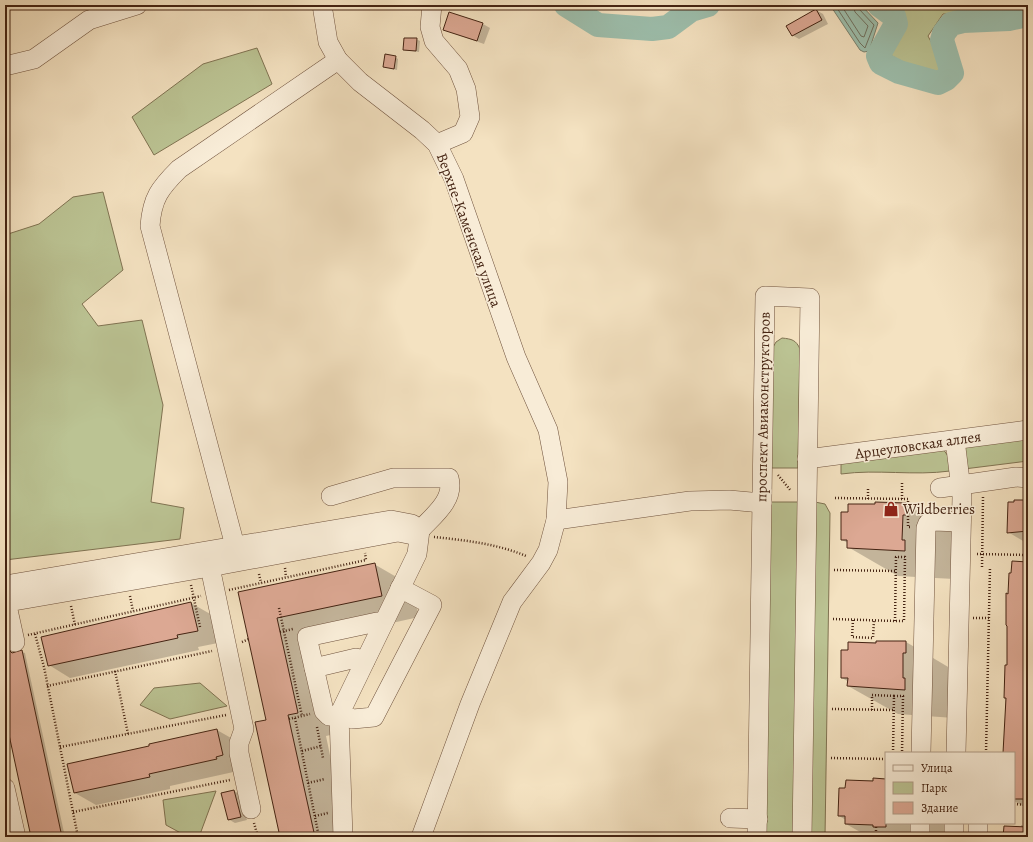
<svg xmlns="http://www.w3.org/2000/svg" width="1033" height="842" font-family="Alegreya,serif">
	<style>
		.green { fill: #bbc393; stroke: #807352 }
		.water { fill: #9dbfad; stroke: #79816f }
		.shadow { fill: #0003 }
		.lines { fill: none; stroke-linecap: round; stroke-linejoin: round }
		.shore { stroke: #707160; stroke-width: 1 }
		.river { stroke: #9dbfad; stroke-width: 24 }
		.building { fill: #dca893; stroke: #442312 }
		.minor-casing { stroke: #70533e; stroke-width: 20 }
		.path { stroke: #442312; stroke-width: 2.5; stroke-dasharray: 1 2; stroke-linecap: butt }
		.minor { stroke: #f8ecd7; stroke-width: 19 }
		.labels { text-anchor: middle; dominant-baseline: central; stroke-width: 3; stroke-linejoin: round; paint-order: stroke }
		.street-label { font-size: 15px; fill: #442312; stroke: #f8ecd7 }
		.poi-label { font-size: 15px; fill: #442312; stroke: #f8ecd7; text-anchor: start }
	</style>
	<rect width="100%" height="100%" fill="#f4e2c1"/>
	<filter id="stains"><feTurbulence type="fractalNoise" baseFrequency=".005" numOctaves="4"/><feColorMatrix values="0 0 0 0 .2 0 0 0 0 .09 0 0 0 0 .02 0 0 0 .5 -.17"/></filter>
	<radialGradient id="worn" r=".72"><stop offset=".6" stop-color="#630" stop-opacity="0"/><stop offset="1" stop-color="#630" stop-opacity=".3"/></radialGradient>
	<g class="green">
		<path d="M896,5H1028V25L1012,12L943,14L928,36L947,72H922L890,55L901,11Z"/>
		<path d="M257,48L272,84L154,155L132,117L203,64Z"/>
		<path d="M103,192L123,270L82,304L98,326L142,320L163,405L151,502L184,508L180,539L5,560V235L39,224L73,197Z"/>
		<path d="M782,338C792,339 796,340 800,349L798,468H770L772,349L776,342Z"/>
		<path d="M1028,436V461L964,469L963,450L966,446Z"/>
		<path d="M943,449L948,456L950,471C914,476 877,469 841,474V460Z"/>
		<path d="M770,502H798L793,837H765Z"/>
		<path d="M815,502L825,504L830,513L825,837H810Z"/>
		<path d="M200,683L227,706L170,719L140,705L154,688Z"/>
		<path d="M216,791L199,837H188L166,825L163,800Z"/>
	</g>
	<path class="water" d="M830,5H861L878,23L869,51L864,52L860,50Z"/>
	<g class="shadow">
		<path d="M816,10L823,14L828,24L799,39L792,35Z"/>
		<path d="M483,24L490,28L484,44L444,30Z"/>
		<path d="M416,39L420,41L419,52L404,50Z"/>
		<path d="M395,57L398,59L397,70L384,67Z"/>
		<path d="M1028,501V544L1008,532Z"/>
		<path d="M906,504L955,532L954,579L898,576L848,547V543L842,540L849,513Z"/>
		<path d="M1028,563V809L1014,801V753H1004L1006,736L1005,678Z"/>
		<path d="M374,564L412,586L419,617L315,640L335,734L326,736L347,837H281L267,720L240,593Z"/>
		<path d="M191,603L212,615L218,643L198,647L199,650L70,678L49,665Z"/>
		<path d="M906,642L955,671L954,718L898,714L848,686L849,682L842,678L849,643Z"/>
		<path d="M5,645L12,653L22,652L25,653L65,837H32L5,712Z"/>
		<path d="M217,730L238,742V771L170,786V789L96,805L75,793L150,747Z"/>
		<path d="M886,780V823H950L949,837H869L846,824V820L839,816L846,789L847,781Z"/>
		<path d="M234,791L241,795L247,820L235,823L228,819Z"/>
		<path d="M1021,825L1028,826V837H1004L1021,827Z"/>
	</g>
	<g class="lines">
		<g class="shore">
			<path d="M835,5L860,43L865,48L874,25L859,9L858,5"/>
			<path d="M841,5L861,36L864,37L868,26L855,12L853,5"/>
		</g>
		<g class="river">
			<path d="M566,5L598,25L652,29L668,27L691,10L708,5"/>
			<path d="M879,5L894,16L896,24L878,56L881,63L899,72L938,83L946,79L952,73L942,40L944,33L951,24L963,21L1009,19L1028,15"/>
		</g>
	</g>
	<g class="building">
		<path d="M816,9L822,20L792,36L786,26Z"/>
		<path d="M449,12L483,23L477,41L443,30Z"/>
		<path d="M404,38H417L416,51L403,50Z"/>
		<path d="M385,54L396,56L394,69L383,67Z"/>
		<path d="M1014,500H1028V531L1007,533L1008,502H1014Z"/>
		<path d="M875,502L906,503V515H903L902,540H905V551L847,548V540H841V512H848V504H875Z"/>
		<path d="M1012,561L1028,562V799H1014V753H1003L1006,698H1004L1005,665H1007V626L1006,625V593L1008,594L1009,573H1011Z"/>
		<path d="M375,563L382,596L277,618L298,713L288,715L315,837H280L255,722L266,720L238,592Z"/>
		<path d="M191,602L198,631L177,635L178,638L48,666L41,637Z"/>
		<path d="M876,641H906V653H903V678H905V690L847,686L848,678H841V650H848V642L876,643Z"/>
		<path d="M5,646L12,653L22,650L62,837H31L5,716Z"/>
		<path d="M217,729L223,755L216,757L217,759L149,774L150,777L74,793L67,764L149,746V744Z"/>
		<path d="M873,778L886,779V827H873V825L845,824V816H838L839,788H845L846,780L873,781Z"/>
		<path d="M234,790L241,817L228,820L221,793Z"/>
		<path d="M1004,826L1028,827V837H1003Z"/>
	</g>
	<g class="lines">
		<g class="minor-casing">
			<g id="minor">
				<path d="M322,5L328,42L338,60L360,82L422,130L437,144L454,179L516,357L548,430L558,482L556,520L548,550L541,563L512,602L470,704L421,837"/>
				<path d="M432,5L430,27L434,41L458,69L466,89L470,117L463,133L437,144"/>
				<path d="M5,66L34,59L89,20L137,5"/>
				<path d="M955,440L962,497L956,753"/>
				<path d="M807,459L1028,430"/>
				<path d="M940,488L1016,477L1028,478"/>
				<path d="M331,496L393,478H449C455,500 433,516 420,530"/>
				<path d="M556,520L690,501L729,500L762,503"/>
				<path d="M235,546L150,226C152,198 160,188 179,169L338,60"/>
				<path d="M5,585L391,520L412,524L420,530L417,554L339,715L343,837"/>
				<path d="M382,625L377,622L307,637L324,711L329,716L339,715L353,719L374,717L432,605L400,588"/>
				<path d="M15,642L8,610L9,604L14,601L210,567"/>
				<path d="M314,668L356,658L365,661"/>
				<path d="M921,753L926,528L928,523L933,521L961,522"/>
				<path d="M5,788L16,837"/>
				<path d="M251,809L239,753V743L244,729L210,567L398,532L418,536"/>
				<path d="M730,818L758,819"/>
				<path d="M757,837L765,296L810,298L802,837"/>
				<path d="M920,837V823"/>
				<path d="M954,837V823"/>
				<path d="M978,837V823"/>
			</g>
		</g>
		<g class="path">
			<path d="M778,475L791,491"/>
			<path d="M835,498L908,499V527H910"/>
			<path d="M868,499V487"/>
			<path d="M902,499V482"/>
			<path d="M434,537C464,540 498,544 526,556"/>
			<path d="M977,554L1028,555"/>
			<path d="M982,567L983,497"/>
			<path d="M285,568L286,577"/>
			<path d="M834,570L896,571"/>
			<path d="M259,574L261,583"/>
			<path d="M191,585L200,627"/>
			<path d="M229,590L366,560L365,553"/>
			<path d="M130,596L133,611"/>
			<path d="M71,606L75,625"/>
			<path d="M279,608L302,716"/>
			<path d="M973,618H989"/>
			<path d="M833,619L895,621H904L905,557H896L895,621"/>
			<path d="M853,620L852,637L873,638L874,620"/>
			<path d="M280,632L293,629"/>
			<path d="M35,634L44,667L78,837"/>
			<path d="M28,635L201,596"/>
			<path d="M242,642L249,639"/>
			<path d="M115,671L128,734"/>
			<path d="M47,686L212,651"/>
			<path d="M832,709L894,710"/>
			<path d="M872,710V695L894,696"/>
			<path d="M295,718L319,837"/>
			<path d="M289,719L310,714"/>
			<path d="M317,727L323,758"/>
			<path d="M60,747L226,715"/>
			<path d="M302,751L321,746"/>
			<path d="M893,753L894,696H903L902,753"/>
			<path d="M986,753L990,567"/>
			<path d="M831,758L886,759"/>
			<path d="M308,783L325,779"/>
			<path d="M1014,804L1028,805"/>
			<path d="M73,812L230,780"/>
			<path d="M315,816L328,813"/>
			<path d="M254,823L258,837"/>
			<path d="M240,837L257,834"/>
			<path d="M876,837V827"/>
		</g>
		<use href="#minor" class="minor"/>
	</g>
	<defs>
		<g id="shop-bare" transform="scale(1.2)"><path d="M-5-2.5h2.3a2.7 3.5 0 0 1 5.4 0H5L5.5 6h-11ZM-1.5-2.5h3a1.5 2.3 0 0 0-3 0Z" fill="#8f2418" stroke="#f8ecd7" stroke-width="2.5" paint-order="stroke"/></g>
	</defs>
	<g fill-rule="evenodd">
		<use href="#shop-bare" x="891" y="509"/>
	</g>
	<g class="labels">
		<g class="street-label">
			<text transform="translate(469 230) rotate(70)">Верхне-Каменская улица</text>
			<text transform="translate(763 407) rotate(-89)">проспект Авиаконструкторов</text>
			<text transform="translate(918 445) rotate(-8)">Арцеуловская аллея</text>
		</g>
		<g class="poi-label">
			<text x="903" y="509">Wildberries</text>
		</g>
	</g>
	<rect width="1033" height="842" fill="none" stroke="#f4e2c1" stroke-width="20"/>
	<rect x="6" y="6" width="1021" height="830" fill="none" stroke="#442312" stroke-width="2"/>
	<rect x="10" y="10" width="1013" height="822" fill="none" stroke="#442312"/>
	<rect x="885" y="752" width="130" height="72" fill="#f8ecd7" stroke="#b09c88"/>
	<rect x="893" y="765" width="20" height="6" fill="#f8ecd7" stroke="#b09c88"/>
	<text x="921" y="772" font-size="12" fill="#442312">Улица</text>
	<rect x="893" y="782" width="20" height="12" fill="#bbc393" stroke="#b09c88"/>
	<text x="921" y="792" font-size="12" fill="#442312">Парк</text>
	<rect x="893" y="802" width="20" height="12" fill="#dca893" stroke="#b09c88"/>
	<text x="921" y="812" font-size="12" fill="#442312">Здание</text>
	<rect width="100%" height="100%" filter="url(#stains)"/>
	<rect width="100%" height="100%" fill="url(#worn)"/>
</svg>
